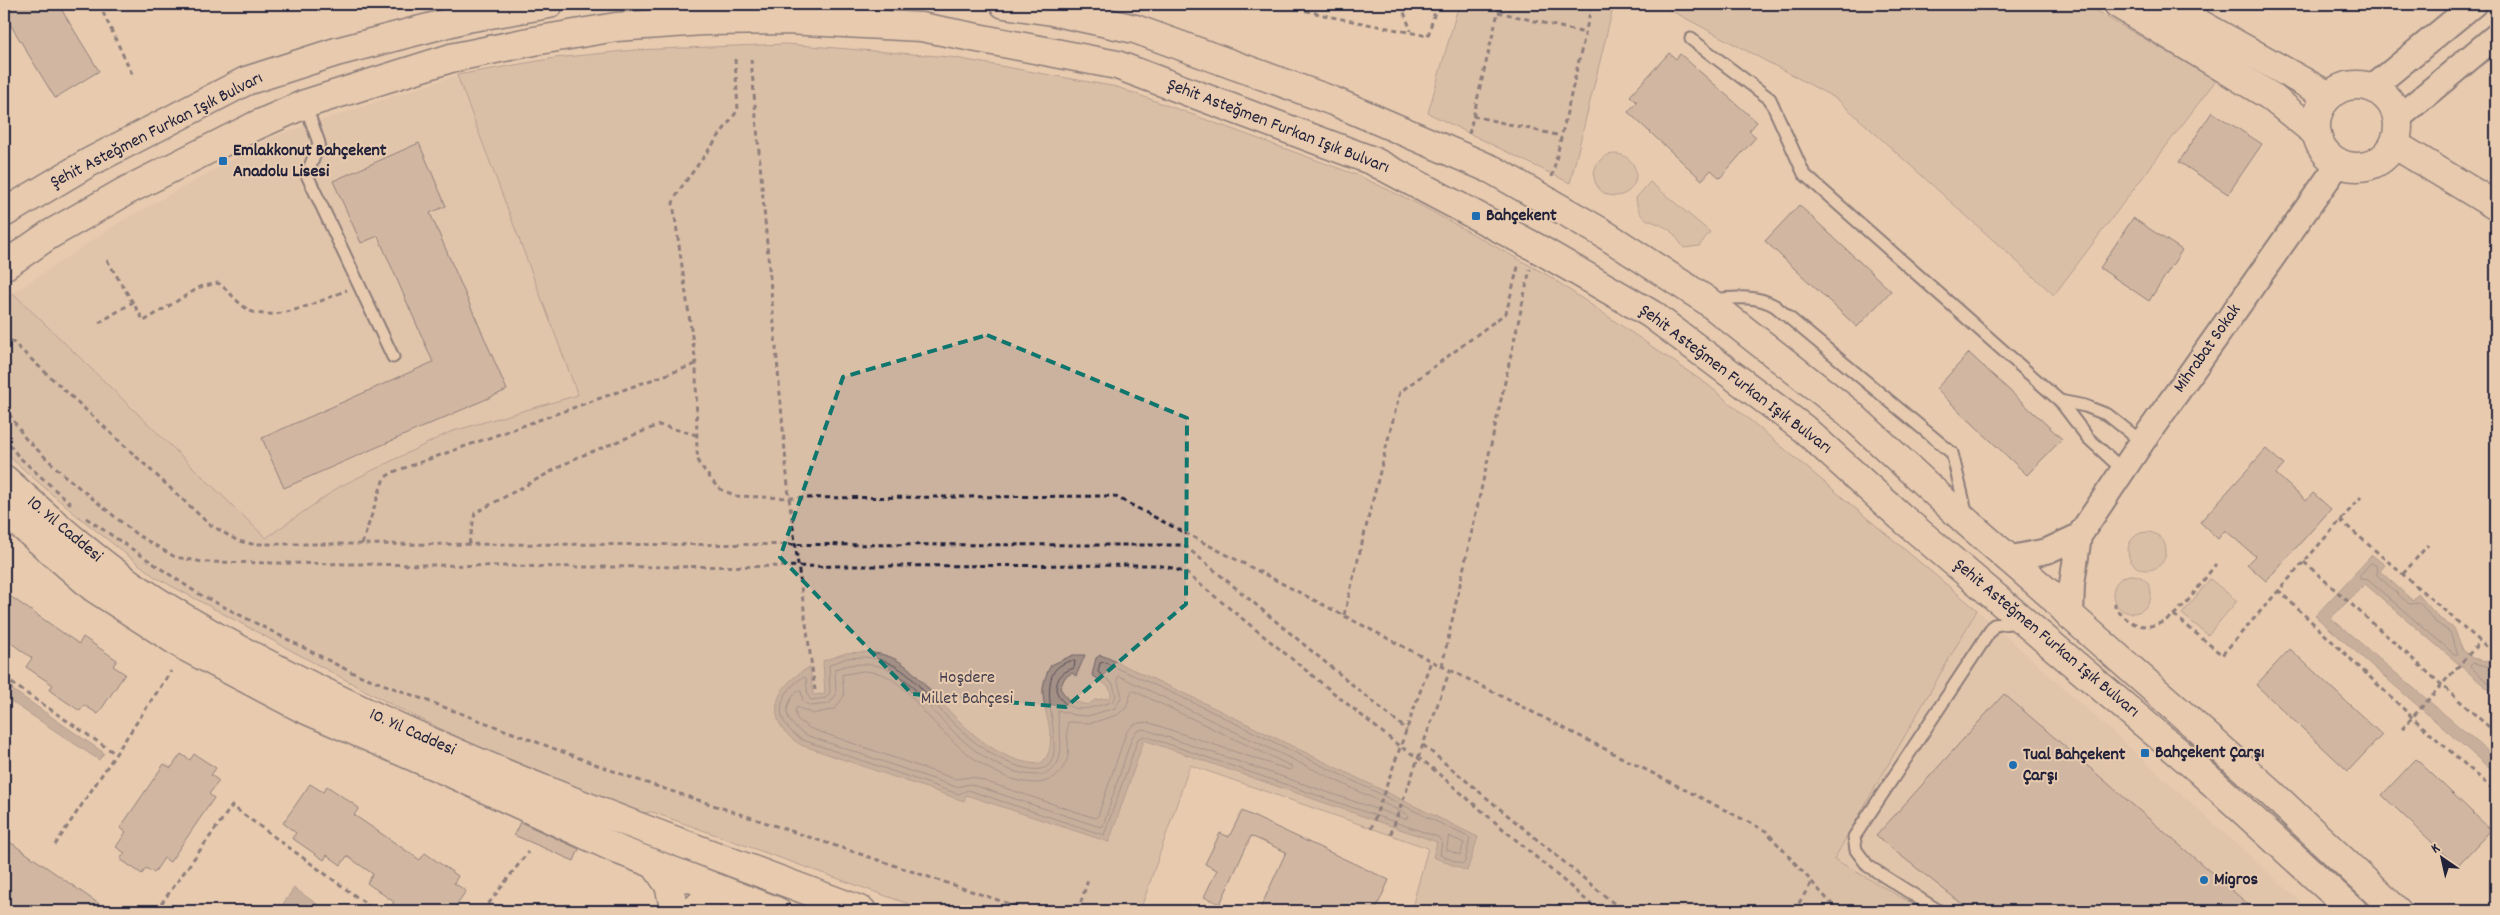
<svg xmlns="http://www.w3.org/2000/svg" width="2500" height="915" font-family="Dekko,sans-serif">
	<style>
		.built { fill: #d9bea6 }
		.green { fill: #cbb29e; stroke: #766a6c }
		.water { fill: #a28f85; stroke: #6f6367 }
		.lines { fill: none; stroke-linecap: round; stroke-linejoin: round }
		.shore { stroke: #554e59; stroke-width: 1 }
		.building { fill: #b7a192; stroke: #22223b }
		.lane-casing { stroke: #22223b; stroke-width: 15 }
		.street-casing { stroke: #22223b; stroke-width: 28 }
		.secondary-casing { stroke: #22223b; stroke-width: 31 }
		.path { stroke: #22223b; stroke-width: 3; stroke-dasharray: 5 4; stroke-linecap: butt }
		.lane { stroke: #e8cbaf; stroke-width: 11 }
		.street { stroke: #e8cbaf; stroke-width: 24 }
		.secondary { stroke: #e8cbaf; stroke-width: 28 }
		.marked { fill: none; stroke: #0f766e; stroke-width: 4; stroke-dasharray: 10 6; stroke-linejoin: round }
		.poi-dot { fill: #1f6fb2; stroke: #e8cbaf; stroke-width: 2 }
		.labels { text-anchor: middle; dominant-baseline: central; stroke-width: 4; stroke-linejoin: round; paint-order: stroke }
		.street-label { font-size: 18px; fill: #22223b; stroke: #e8cbaf }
		.poi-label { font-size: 18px; font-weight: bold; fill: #22223b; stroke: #e8cbaf; text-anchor: start }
		.park-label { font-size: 18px; fill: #443f4f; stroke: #e8cbaf }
	</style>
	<rect width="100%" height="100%" fill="#e8cbaf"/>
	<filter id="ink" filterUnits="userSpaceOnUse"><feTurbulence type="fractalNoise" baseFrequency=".02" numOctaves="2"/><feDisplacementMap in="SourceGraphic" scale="10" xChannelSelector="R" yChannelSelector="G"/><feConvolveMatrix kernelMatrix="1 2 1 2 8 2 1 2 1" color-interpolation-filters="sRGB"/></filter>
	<g filter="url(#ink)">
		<g class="built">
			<path d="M457,75L579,395L449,432L339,487L266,538L13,293L120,222L275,136Z"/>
			<path d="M1977,610L2311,911H1925L1834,859Z"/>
		</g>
		<g class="green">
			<path d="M1459,4H1614L1570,183L1428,113Z"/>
			<path d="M1659,4H2084L2216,80L2054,295L1837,99Z"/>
			<path d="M785,44L950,57L1117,87L1357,175L1418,204L1549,276L1708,385L1977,610L1834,859L1925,911H1411L1428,848L1190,765L1140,911H928L652,812L619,815L396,707L155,577L70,510L4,452V300L13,293L266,538L339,487L450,432L578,395L457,75L555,58L635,50Z"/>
			<circle cx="1615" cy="175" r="21"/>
			<path d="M1650,182L1710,232L1699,246L1684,248C1679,242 1674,232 1668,229C1650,217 1639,225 1636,198Z"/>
			<circle cx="2147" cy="551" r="19"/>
			<circle cx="2132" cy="594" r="19"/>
			<path d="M2210,579L2237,601L2208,635L2182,614Z"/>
		</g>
		<g class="water">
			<path d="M2372,555L2385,565L2380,571L2413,601L2418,594L2439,618L2454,628L2463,650L2472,658L2496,663V696L2365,584L2331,618L2496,758V774L2315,616Z"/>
			<path d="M865,652C875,653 885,654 895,659C911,667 922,682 934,695C962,725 997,763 1040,764C1063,746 1041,711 1043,688C1044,680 1047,672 1051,665L1073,655H1085L1076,676L1072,673L1065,677L1060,688L1068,700L1088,705L1095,700L1110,698L1111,694L1109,687L1092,675L1096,658L1100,655L1106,657L1194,698L1478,837L1467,871L1433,857L1437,842L1144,740L1109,842L966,795L964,801L801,745C762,722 773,685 810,667L813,695L825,694L823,661L846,653Z"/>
			<path d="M4,684L104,753L99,760L4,697Z"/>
			<path d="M294,888L327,911H278Z"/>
		</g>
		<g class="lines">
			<g class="shore">
				<path d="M2371,563L2376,565L2377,575L2409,604L2420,603L2435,622L2450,632L2458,654H2454L2368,580L2360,579V575Z"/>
				<path d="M865,657C906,661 919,688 945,715C968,738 997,764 1031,769C1082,776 1028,683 1061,665C1066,662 1071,660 1075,661L1074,668C1062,672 1057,677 1056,690C1067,718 1090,708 1112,702L1116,696L1113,684L1098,672L1100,663L1104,662L1192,702L1470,838L1465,862L1462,864L1440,855L1442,842L1438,837L1145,736L1138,739L1104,835L968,790L958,794L803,740C773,723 775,696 803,677L806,678L808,696L811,700L826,698L830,693L829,665L847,658Z"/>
				<path d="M865,664C879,665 889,668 900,676C911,683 920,696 929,706C956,736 993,774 1036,775C1048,776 1058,767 1060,755C1063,740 1057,724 1058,710L1074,715L1088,716L1115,708L1122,696L1117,679L1119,676L1406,814L1408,817L1405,819L1144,729L1137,731L1132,737L1103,826L1100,827L970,784L956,787L806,735C785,722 781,710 797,691H801L803,701L810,706L829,704L836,695L835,669L848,665Z"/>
				<path d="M2496,668L2473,663L2470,666L2496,690"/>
				<path d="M864,671C877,672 886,674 896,682C908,691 918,705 928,716C955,745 993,782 1035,783C1051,783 1061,774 1067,760C1071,748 1065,734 1068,722L1091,723L1117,715L1126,708L1132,690L1291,766L1292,769L1289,770L1150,723C1140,721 1132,724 1126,733L1098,816L1095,818L972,777L955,779L809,728L797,719L795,710L797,707L813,714L835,709L844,696L842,675Z"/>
				<path d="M1449,836L1464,843L1460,855L1447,850Z"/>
			</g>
		</g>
		<g class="building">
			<path d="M4,4H58L99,71L55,98L4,14Z"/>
			<path d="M1669,53L1676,59L1680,54L1757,122L1749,131L1756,137L1720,178L1711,170L1702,180L1628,112L1637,102L1630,96Z"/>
			<path d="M2212,112L2262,144L2228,194L2179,162Z"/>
			<path d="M419,143L446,206L430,213L507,390L284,488L262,438L433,362L378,236L361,243L333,181Z"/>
			<path d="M1799,205L1891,291L1857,327L1765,241Z"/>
			<path d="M2133,218L2182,250L2149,301L2100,268Z"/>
			<path d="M1969,353L2062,439L2027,475L1936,389Z"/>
			<path d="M2266,449L2284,465L2276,474L2306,501L2313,493L2331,509L2266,581L2247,564L2255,556L2225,530L2218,539L2200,522Z"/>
			<path d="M4,592L79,644L83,637L117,660L113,666L125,674L98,714L84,705L80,711L49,690L53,685L26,667L32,658L4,638Z"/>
			<path d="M2290,649L2382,735L2348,771L2256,685Z"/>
			<path d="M2004,694L2256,911H1971L1876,836Z"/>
			<path d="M181,754L190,760L194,754L216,768L211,775L219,781L209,794L214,798L170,862L164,858L154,873L146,868L142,874L120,859L125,853L116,847L126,832L120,828L164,764L171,768Z"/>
			<path d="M2416,759L2491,830L2457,866L2382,795Z"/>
			<path d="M310,784L323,792L327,786L359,808L354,815L420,860L425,853L458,876L454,883L466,891L452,911H387L394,902L367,883L373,874L347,856L341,865L327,855L324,860L292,838L296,833L283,823Z"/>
			<path d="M1242,811L1389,880L1375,911H1259L1286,852L1251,836L1220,904L1204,897L1217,870L1205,864L1220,833L1229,837Z"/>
			<path d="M520,822L579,849L574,861L514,835Z"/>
			<path d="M4,838L49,869L109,911H4Z"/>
		</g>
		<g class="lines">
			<g class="lane-casing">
				<g id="lane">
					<path d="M1691,39L1770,99L1804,174L2060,401L2088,438L2123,470"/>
					<path d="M305,104L319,143L307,175L393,357"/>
					<path d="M1712,300C1734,298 1755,294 1775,306L1952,453L1967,515"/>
					<path d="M2060,401L2085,406L2108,415L2142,442"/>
					<path d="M1939,911L1868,866L1856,850L1854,837L1994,625L2018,622"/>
				</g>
			</g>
			<g class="street-casing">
				<g id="street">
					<path d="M2372,88L2474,4"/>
					<path d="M2397,119L2496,36"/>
					<path d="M2007,559L2047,551L2079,536"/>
					<path d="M2071,616L2072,584L2079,536L2142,442L2339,163"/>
				</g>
			</g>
			<g class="secondary-casing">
				<g id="secondary">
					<path d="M1004,4L1052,11L1135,29L1333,101L1493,170L1601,232L1706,300L1848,412L1969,524L2052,596L2071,616L2268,790L2397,911"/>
					<path d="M2118,4L2270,96L2316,133"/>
					<path d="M2164,4L2329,96"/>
					<circle cx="2357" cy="126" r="41"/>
					<path d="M2394,144L2496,206"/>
					<path d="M4,213L88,163L246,81L336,52L467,18L549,4"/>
					<path d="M4,266L49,235L126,191L255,126L305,104L451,58L534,41L616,27L703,21L787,20L921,27L1117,65L1373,161L1537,248L1651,314L1804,429L1901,517L2198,769L2353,911"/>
					<path d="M4,479C46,516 88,555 135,587C205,634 281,672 357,708C521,786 692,847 862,911"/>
					<path d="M4,510L94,588L184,646L302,708L451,773L621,851L776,911"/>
					<path d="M656,866L669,885L675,911"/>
					<path d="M694,911L716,889"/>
				</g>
			</g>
			<g class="path">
				<path d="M99,4L133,76"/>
				<path d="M1279,4L1332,17L1428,36L1437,4"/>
				<path d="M1401,4L1411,31"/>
				<path d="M1498,12L1585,33"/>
				<path d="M4,57L10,52"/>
				<path d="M735,59L738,110L678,192L673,203L696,364L697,452L699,464L718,488L736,496L789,498L1114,496L1431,661"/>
				<path d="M751,59L789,498L815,690"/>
				<path d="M1473,116L1561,136"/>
				<path d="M1469,134L1500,4"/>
				<path d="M1552,177L1592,4"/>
				<path d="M107,260L144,321L200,287L218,283C229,290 236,302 247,309C271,325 323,300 347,290"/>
				<path d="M99,323L133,302"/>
				<path d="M4,334L209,524L238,541L252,544L1184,545L1407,730"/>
				<path d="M4,406L25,438L65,476L136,534L175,557L203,562L580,567L1157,565L1172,568L1186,573L1398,745L1426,763L1599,911"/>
				<path d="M4,437L18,456L72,505"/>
				<path d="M86,518L197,593L351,672L632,778L1031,911"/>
				<path d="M2340,520L2496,655"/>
				<path d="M362,544L384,478L393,472L696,364"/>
				<path d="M469,544L475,513L576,458L659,425L697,435"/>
				<path d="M2304,562L2489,727"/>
				<path d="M2403,574L2428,545"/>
				<path d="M2278,590L2413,718L2496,792"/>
				<path d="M2115,603V608C2120,613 2126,620 2133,623C2169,639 2197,587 2216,564"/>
				<path d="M1344,615L1400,392L1506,313L1519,263"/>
				<path d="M2174,615L2222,655L2361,497"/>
				<path d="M1442,666L1530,269"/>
				<path d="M1450,670L1766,831L1838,911"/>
				<path d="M4,678L116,754"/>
				<path d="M4,699L14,685"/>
				<path d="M2402,729L2480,642"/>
				<path d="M1423,745L1623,911"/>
				<path d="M1371,829L1431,661L1450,670L1390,836"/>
				<path d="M55,845L171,671"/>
				<path d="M156,911L232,806L376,911"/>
				<path d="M483,911L528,852"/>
				<path d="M1078,911L1088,880"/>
				<path d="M1794,911L1812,882"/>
			</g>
			<use href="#lane" class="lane"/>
			<use href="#street" class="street"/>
			<use href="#secondary" class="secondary"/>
		</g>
	</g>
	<path d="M0 0H2500V915H0ZM987,335L1187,418L1186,604L1066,707L912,694L780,557L843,377Z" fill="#e8cbaf" fill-opacity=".55" fill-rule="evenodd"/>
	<path class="marked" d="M987,335L1187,418L1186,604L1066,707L912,694L780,557L843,377Z"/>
	<g class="poi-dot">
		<rect x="218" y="156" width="10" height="10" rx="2.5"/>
		<rect x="1471" y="211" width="10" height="10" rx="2.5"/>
		<rect x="2140" y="748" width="10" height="10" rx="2.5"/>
		<circle cx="2013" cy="765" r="5"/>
		<circle cx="2204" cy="880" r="5"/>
	</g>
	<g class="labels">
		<g class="street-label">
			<text transform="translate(1278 127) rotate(21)">Şehit Asteğmen Furkan Işık Bulvarı</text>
			<text transform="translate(157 131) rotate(-27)">Şehit Asteğmen Furkan Işık Bulvarı</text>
			<text transform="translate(2208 349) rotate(-55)">Mihrabat Sokak</text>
			<text transform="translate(1735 380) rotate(37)">Şehit Asteğmen Furkan Işık Bulvarı</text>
			<text transform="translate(64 530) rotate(40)">10. Yıl Caddesi</text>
			<text transform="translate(2046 639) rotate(40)">Şehit Asteğmen Furkan Işık Bulvarı</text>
			<text transform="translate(412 733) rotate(24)">10. Yıl Caddesi</text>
		</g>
		<g class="poi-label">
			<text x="233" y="151">Emlakkonut Bahçekent<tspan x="233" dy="21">Anadolu Lisesi</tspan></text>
			<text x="1486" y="216">Bahçekent</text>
			<text x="2155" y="753">Bahçekent Çarşı</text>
			<text x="2023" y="755">Tual Bahçekent<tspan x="2023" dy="21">Çarşı</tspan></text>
			<text x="2214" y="880">Migros</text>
		</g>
		<g class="park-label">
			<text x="967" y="678">Hoşdere<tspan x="967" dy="21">Millet Bahçesi</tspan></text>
		</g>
	</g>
	<rect width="2500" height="915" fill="none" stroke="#e8cbaf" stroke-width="20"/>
	<rect x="10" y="10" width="2480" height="895" fill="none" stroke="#22223b" stroke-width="2" filter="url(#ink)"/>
	<g transform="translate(2442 858) rotate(326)" stroke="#e8cbaf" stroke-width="4" paint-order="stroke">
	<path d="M0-4L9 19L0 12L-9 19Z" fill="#22223b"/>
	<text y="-8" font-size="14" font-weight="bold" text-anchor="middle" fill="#22223b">K</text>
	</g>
</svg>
